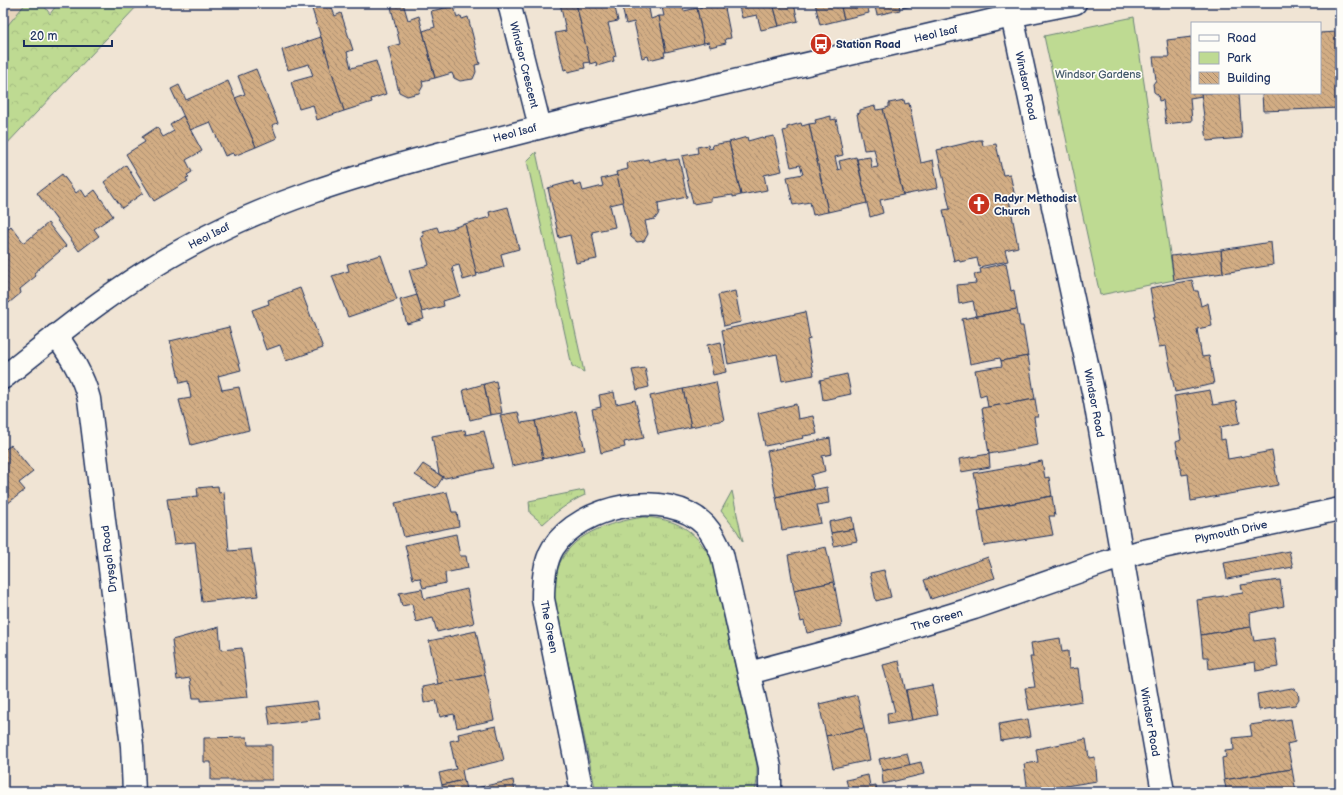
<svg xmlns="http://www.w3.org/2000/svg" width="1343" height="795" font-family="'Balsamiq Sans',sans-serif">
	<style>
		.built { fill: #e7d4bc }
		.grass { fill: url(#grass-tufts); stroke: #6c8478 }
		.forest { fill: url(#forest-crowns); stroke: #6c8478 }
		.green { fill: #beda92; stroke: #6c8478 }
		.building { fill: url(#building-back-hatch); stroke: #1b2f5e }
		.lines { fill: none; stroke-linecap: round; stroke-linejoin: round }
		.street-casing { stroke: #1b2f5e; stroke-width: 25 }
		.secondary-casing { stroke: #1b2f5e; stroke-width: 25 }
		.street { stroke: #fdfcf7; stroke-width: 22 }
		.secondary { stroke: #fdfcf7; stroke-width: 22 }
		.labels { text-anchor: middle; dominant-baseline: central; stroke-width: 3.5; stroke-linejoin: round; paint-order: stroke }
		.street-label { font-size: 11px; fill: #1b2f5e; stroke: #fdfcf7 }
		.poi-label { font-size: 11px; font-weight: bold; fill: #1b2f5e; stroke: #fdfcf7; text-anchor: start }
		.park-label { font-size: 11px; fill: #445a6b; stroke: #fdfcf7 }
	</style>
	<defs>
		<pattern id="grass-tufts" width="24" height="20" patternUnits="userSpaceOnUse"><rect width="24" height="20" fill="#beda92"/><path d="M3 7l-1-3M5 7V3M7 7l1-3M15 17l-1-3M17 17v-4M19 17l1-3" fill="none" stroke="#a3bb80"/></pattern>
		<pattern id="forest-crowns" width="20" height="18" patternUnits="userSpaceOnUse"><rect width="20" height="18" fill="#beda92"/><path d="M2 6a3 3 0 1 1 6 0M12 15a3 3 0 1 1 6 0" fill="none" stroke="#a3bb80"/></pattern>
		<pattern id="building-back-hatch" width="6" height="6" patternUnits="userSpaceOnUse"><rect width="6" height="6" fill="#d2ad84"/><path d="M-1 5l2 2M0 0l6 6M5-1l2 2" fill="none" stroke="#aa8d6f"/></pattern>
	</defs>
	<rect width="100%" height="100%" fill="#f0e4d4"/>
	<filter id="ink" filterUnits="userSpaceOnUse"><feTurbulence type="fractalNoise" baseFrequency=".025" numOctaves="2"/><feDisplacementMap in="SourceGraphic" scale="8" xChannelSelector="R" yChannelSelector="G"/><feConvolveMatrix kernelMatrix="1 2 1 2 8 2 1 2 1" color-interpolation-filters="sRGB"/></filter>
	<g filter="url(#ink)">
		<path class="built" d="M3,3H26L3,31Z"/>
		<g class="grass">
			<path d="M584,490L585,495C569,502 556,512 543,524L530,513L529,501Z"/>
			<path d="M732,491L743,542L737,531L721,511Z"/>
			<path d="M643,517C677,519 694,529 711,558L757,765V780L755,792H596L554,598C555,589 554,579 557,570C569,533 609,523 643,517Z"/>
		</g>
		<path class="forest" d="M26,3H42L50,14L58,3H140L3,148V31Z"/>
		<g class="green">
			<path d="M1134,17L1174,280L1100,295L1044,36Z"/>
			<path d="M536,152L581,358L584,372L572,366L527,161Z"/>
		</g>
		<g class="building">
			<path d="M328,3H330L335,16L341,13L353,50L347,52L351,68L376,61L386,94L371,99L372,102L344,111L312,9Z"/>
			<path d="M390,3H403L408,20L419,16L435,78L422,81L423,86L419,93L407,96L399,92L388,47L400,44Z"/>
			<path d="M560,3H576L590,62L584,63L585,68L568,72L567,69L564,70L555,33L566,31Z"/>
			<path d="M576,3H614L618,21L608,23L616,56L613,57L614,61L597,66L596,62L590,64Z"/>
			<path d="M621,3H648L651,19L659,16L666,52H664L665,56L649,60L648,56L642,58L634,22L626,24Z"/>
			<path d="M661,3H682L684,11L697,8L704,43L666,52L659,16H664Z"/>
			<path d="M703,3H724L731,38L725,39L726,43L710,47L709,42L704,43L697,8L704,7Z"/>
			<path d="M738,3H773L779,26L761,30L757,15L742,18Z"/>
			<path d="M773,3H800L794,4L798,21L779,26Z"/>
			<path d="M815,3H840L844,19L820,25Z"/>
			<path d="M840,3H867L869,13L844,19Z"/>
			<path d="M874,3H899L900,10L877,15Z"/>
			<path d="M902,3H925L903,8Z"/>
			<path d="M454,6L457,18L461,16L462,19L468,17L480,64L475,65L476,72L473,79L460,81L454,78L452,73L435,78L423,31L435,27L431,11Z"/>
			<path d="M1337,32H1340V93Z"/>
			<path d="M1337,32L1340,108L1263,111L1262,93H1320V33Z"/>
			<path d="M321,37L344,111L317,120L313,105L299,109L291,82L313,76L309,64L288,70L282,50Z"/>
			<path d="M1192,37V93H1201L1202,96L1190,98L1192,121L1166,124L1163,100L1159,101L1158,95L1154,92L1153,84L1156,80L1153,57H1169L1167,40Z"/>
			<path d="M256,69L278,123L272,125L277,138L256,147L235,98L245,94L238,76Z"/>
			<path d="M228,81L256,147L234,156L233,153L225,156L210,122L190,130L171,89L179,85L186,100Z"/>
			<path d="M1201,93H1239L1242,138L1207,141Z"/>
			<path d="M904,100L905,104L909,103L921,163L933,160L938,188L903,195L883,109L889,107V103Z"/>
			<path d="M875,106L876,110L883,109L903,195L880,200L883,213L870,217L857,159L870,157L872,168L878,167L874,149L864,150L857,114L860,113V110Z"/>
			<path d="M183,116L202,151L186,160L192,172L187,175L189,177L186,178L188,181L154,201L126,154L145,142L142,137L157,127L163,137L174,131L170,125Z"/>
			<path d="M831,116V120L836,119L843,155L835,157L838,170L841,169L839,161L856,157L867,203L828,212L809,124L816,123L815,120Z"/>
			<path d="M801,123L802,126L809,124L828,212L813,215L810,202L793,205L787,177L803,174L800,165L791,167L783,131L787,130V127Z"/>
			<path d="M774,136L782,171L764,175L767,190L741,195L729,142L747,137L748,141L762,137L763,138Z"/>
			<path d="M979,140H982L983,146L996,144L1003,175L1010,174L1015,197L1009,199L1018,247L1005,250L1008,261L979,267L977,258L960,262L959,259L954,261L943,210L950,209L937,150Z"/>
			<path d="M729,142L741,195L733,197V195L711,198V201L693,204L682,156L698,153L697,147L708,145L709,149L713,148L712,145Z"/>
			<path d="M666,158V161L679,159L687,197L658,203L659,213L655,219L645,221L648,234L644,241L637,242L631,237L616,172L628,169L627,163L648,159L649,162Z"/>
			<path d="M126,165L143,193L122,208L104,182Z"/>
			<path d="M62,174L76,193L81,189L86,197L95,190L113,216L94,229L99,236L79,251L37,193Z"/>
			<path d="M617,175L623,202L610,205L615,227L592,232L597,259L576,263L570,235L559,238L548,188L573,181L574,186L581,184L583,191L603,186L601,179Z"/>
			<path d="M508,207L519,249L501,254L504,267L476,274L465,224L490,217L489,212Z"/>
			<path d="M48,223L66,246L34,273L36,276L20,289L21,293L4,307L3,305V233L11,226L24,243Z"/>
			<path d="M465,224L477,276L463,280L459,265L452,267L460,296L443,301L444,306L422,312L409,270L429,265L421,237L424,236L422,231L437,227L439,232Z"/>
			<path d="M1271,242L1273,265L1223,273L1221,250Z"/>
			<path d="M1221,250L1223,273L1174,280L1171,256Z"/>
			<path d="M381,255L397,300L348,317L332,276L349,271L347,264Z"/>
			<path d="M1006,263L1011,291L1014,290L1017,309L976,316L973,301L959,304L957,285L976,283L974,274L981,273L980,269Z"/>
			<path d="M1192,280L1195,291H1198L1201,306L1208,303L1212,326L1197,329L1202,357L1209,356L1214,384L1175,392L1166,346L1159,347L1153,317H1155L1150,288Z"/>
			<path d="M300,288L323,348L286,361L280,345L266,350L252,310L269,304L268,300Z"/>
			<path d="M735,291L741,322L724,326L718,295Z"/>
			<path d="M417,295L424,319L407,324L400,300Z"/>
			<path d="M1017,309L1020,326H1023L1028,356L1001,361L1000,358L970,364L962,319Z"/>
			<path d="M805,312L810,339L807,340L814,375L782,381L777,354L728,364L722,330Z"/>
			<path d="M229,327L241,370L218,376L222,390L239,387L249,430L191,445L179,400L191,398L188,381L180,383L170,341Z"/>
			<path d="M721,342L726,372L713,375L707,345Z"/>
			<path d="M1028,356L1035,399L988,407L986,395L980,397L975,370L1002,366L1001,361Z"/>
			<path d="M645,368L649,387L637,390L632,370Z"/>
			<path d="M847,374L851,394L823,400L820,380Z"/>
			<path d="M496,381L502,413L490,415L484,384Z"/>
			<path d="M716,382L724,420L691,427L683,389Z"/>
			<path d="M484,384L490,415L470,420L463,390Z"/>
			<path d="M683,389L691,427L658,434L650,396Z"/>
			<path d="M1210,390L1213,405L1236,401L1240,423L1220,427L1221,440L1225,439L1228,459L1272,451L1278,485L1191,501L1188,474L1182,475L1176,442L1181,440L1174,396Z"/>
			<path d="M614,392L616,404L635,400L644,438L624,442L625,447L601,453L592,409L601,407L599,395Z"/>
			<path d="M1035,399L1038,417H1034L1038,445L989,454L982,408Z"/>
			<path d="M796,404L798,419L813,416L817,434L803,436L804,438L765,446L758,413Z"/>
			<path d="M576,411L585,450L543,459L535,421Z"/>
			<path d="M518,412L521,423L535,421L543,459L512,466L500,415Z"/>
			<path d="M465,430L466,435L484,431L493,468L445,478L439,474L432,436Z"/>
			<path d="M830,438L832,454L822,456L825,471L811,475L814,489L776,497L767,451Z"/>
			<path d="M11,445L33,472L19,483L25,490L3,507V451Z"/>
			<path d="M989,454L990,467L961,472L959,459Z"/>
			<path d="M1042,461L1045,478L1049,477L1052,496L981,509L974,473Z"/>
			<path d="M423,464L443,477L436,488L415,475Z"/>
			<path d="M218,486L219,493L224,492L229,551L251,549L258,596L202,602L195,542L174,544L167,499L198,496L197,488Z"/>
			<path d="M827,487L829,503L817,505L821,523L782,530L776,497Z"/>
			<path d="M447,492L452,512H457L459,526L404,537L395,503Z"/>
			<path d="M1052,496L1055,516H1049L1053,535L984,546L978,510Z"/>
			<path d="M852,517L854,529L831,533L829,522Z"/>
			<path d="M854,529L857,541L834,546L831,533Z"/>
			<path d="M456,534L460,556H466L468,568L445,573L446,583L423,588L420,578L413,579L405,545Z"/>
			<path d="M826,547L834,582L794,590L788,555Z"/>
			<path d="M1289,551L1293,567L1227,579L1224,563Z"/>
			<path d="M988,557L995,578L931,599L924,580Z"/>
			<path d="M884,570L891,597L876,601L870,573Z"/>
			<path d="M1280,580L1284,606L1250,613L1251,627L1201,635L1197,600L1243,593L1241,585Z"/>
			<path d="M834,582L842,626L807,633L804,621L801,622L794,590Z"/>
			<path d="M422,589L424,599L467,589L474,623L437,632L433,618L416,622L412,604L402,606L399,593Z"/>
			<path d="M219,627L221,650L242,648L248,697L201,701V698H193L190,678L177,680L172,640Z"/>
			<path d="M1251,627L1254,641L1274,638L1278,667L1256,671L1255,662L1209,669L1208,657H1203L1201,635Z"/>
			<path d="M476,631L485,675L438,684L429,641Z"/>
			<path d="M1060,638L1062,652L1068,651L1069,669L1078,668L1082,701L1029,710L1025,688L1035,687L1030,657H1033L1031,643Z"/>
			<path d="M899,661L912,720L888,724L887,713L895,712L883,665Z"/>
			<path d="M485,675L494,720L457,728L454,714L440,717L436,700L424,703L422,687Z"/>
			<path d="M932,685L938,715L912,720L906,690Z"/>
			<path d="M1292,688L1298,692L1299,699L1295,705L1259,710L1257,694Z"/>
			<path d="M857,695L864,728L826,736L819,704Z"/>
			<path d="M317,701L320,719L270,725L267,707Z"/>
			<path d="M1028,719L1031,736L1001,741L999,724Z"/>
			<path d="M1291,719L1295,742L1287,744L1292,769L1224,780L1222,758L1226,757L1225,751L1234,750L1233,738L1252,736L1250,725Z"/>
			<path d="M496,726L504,760L462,770L464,780L442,785L439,773L456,769L450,741L459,739L458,734Z"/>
			<path d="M864,728L870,760L833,768L826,736Z"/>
			<path d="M247,737L248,745H272V780H211V762H204V738Z"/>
			<path d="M1086,739L1089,758L1095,757L1097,781L1028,792L1024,764L1038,762L1036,749Z"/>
			<path d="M907,753L910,765L882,771L879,759Z"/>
			<path d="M921,762L924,774L883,784L882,771Z"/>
			<path d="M1292,769L1296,792H1227L1224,780Z"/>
			<path d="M868,775L870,786L876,785L877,792H840L849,790L846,780Z"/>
			<path d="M464,780L466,790L513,780L515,792H443L442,785Z"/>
		</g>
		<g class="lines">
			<g class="street-casing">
				<g id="street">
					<path d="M509,3L540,127"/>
					<path d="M1012,16L1095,401L1163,792"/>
					<path d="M56,335C70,355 83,375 89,399L132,746L134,792"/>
					<path d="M749,673L863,642L974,608L1106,562L1139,552L1340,509"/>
					<path d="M582,792L543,599C543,582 544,563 553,548C580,505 667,487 705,525C713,534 717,543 722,554L770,767V792"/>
				</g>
			</g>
			<g class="secondary-casing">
				<path id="secondary" d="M3,378C63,330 123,281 191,245C269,202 353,177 438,154C491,140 544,126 598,113C739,80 880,48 1020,14L1075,3"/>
			</g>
			<use href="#street" class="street"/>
			<use href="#secondary" class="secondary"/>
		</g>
	</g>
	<defs>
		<g id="bus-disc" transform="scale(1.15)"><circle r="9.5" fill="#c8321e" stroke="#fdfcf7"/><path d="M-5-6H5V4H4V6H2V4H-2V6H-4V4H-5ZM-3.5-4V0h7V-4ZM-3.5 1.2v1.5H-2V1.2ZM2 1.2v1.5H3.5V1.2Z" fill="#fff"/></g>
		<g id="church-disc" transform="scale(1.15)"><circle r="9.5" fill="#c8321e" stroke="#fdfcf7"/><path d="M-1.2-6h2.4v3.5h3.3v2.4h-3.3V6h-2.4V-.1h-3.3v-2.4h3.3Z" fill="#fff"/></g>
	</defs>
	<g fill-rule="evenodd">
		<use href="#bus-disc" x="821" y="44"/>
		<use href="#church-disc" x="979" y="204"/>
	</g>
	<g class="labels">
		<g class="street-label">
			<text transform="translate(936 34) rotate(-13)">Heol Isaf</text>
			<text transform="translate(524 65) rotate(76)">Windsor Crescent</text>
			<text transform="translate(1026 86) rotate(78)">Windsor Road</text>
			<text transform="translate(515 133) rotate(-15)">Heol Isaf</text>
			<text transform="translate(209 236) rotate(-27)">Heol Isaf</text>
			<text transform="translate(1094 403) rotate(79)">Windsor Road</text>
			<text transform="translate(1231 532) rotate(-12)">Plymouth Drive</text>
			<text transform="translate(109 559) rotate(-97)">Drysgol Road</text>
			<text transform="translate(937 620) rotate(-17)">The Green</text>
			<text transform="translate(549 627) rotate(79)">The Green</text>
			<text transform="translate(1150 722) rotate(80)">Windsor Road</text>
		</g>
		<g class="poi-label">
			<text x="836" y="44">Station Road</text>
			<text x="994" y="198">Radyr Methodist<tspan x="994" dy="13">Church</tspan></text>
		</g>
		<g class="park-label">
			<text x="1098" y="74">Windsor Gardens</text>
		</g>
	</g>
	<rect width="1343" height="795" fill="none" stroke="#fdfcf7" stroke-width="16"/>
	<rect x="8" y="8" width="1327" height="779" fill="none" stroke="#1b2f5e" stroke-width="1.5" filter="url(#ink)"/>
	<rect x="1191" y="22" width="130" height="72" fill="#fdfcf7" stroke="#a3aaba"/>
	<rect x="1199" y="35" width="20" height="6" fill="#fdfcf7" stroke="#a3aaba"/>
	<text x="1227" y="42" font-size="12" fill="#1b2f5e">Road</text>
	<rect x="1199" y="52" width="20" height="12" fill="#beda92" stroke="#a3aaba"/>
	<text x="1227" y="62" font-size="12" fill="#1b2f5e">Park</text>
	<rect x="1199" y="72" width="20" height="12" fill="url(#building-back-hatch)" stroke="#a3aaba"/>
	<text x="1227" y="82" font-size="12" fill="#1b2f5e">Building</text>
	<path d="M24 40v6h88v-6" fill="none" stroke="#1b2f5e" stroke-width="2"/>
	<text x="30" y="40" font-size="12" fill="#1b2f5e" stroke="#fdfcf7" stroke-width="3" paint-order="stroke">20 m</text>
</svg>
